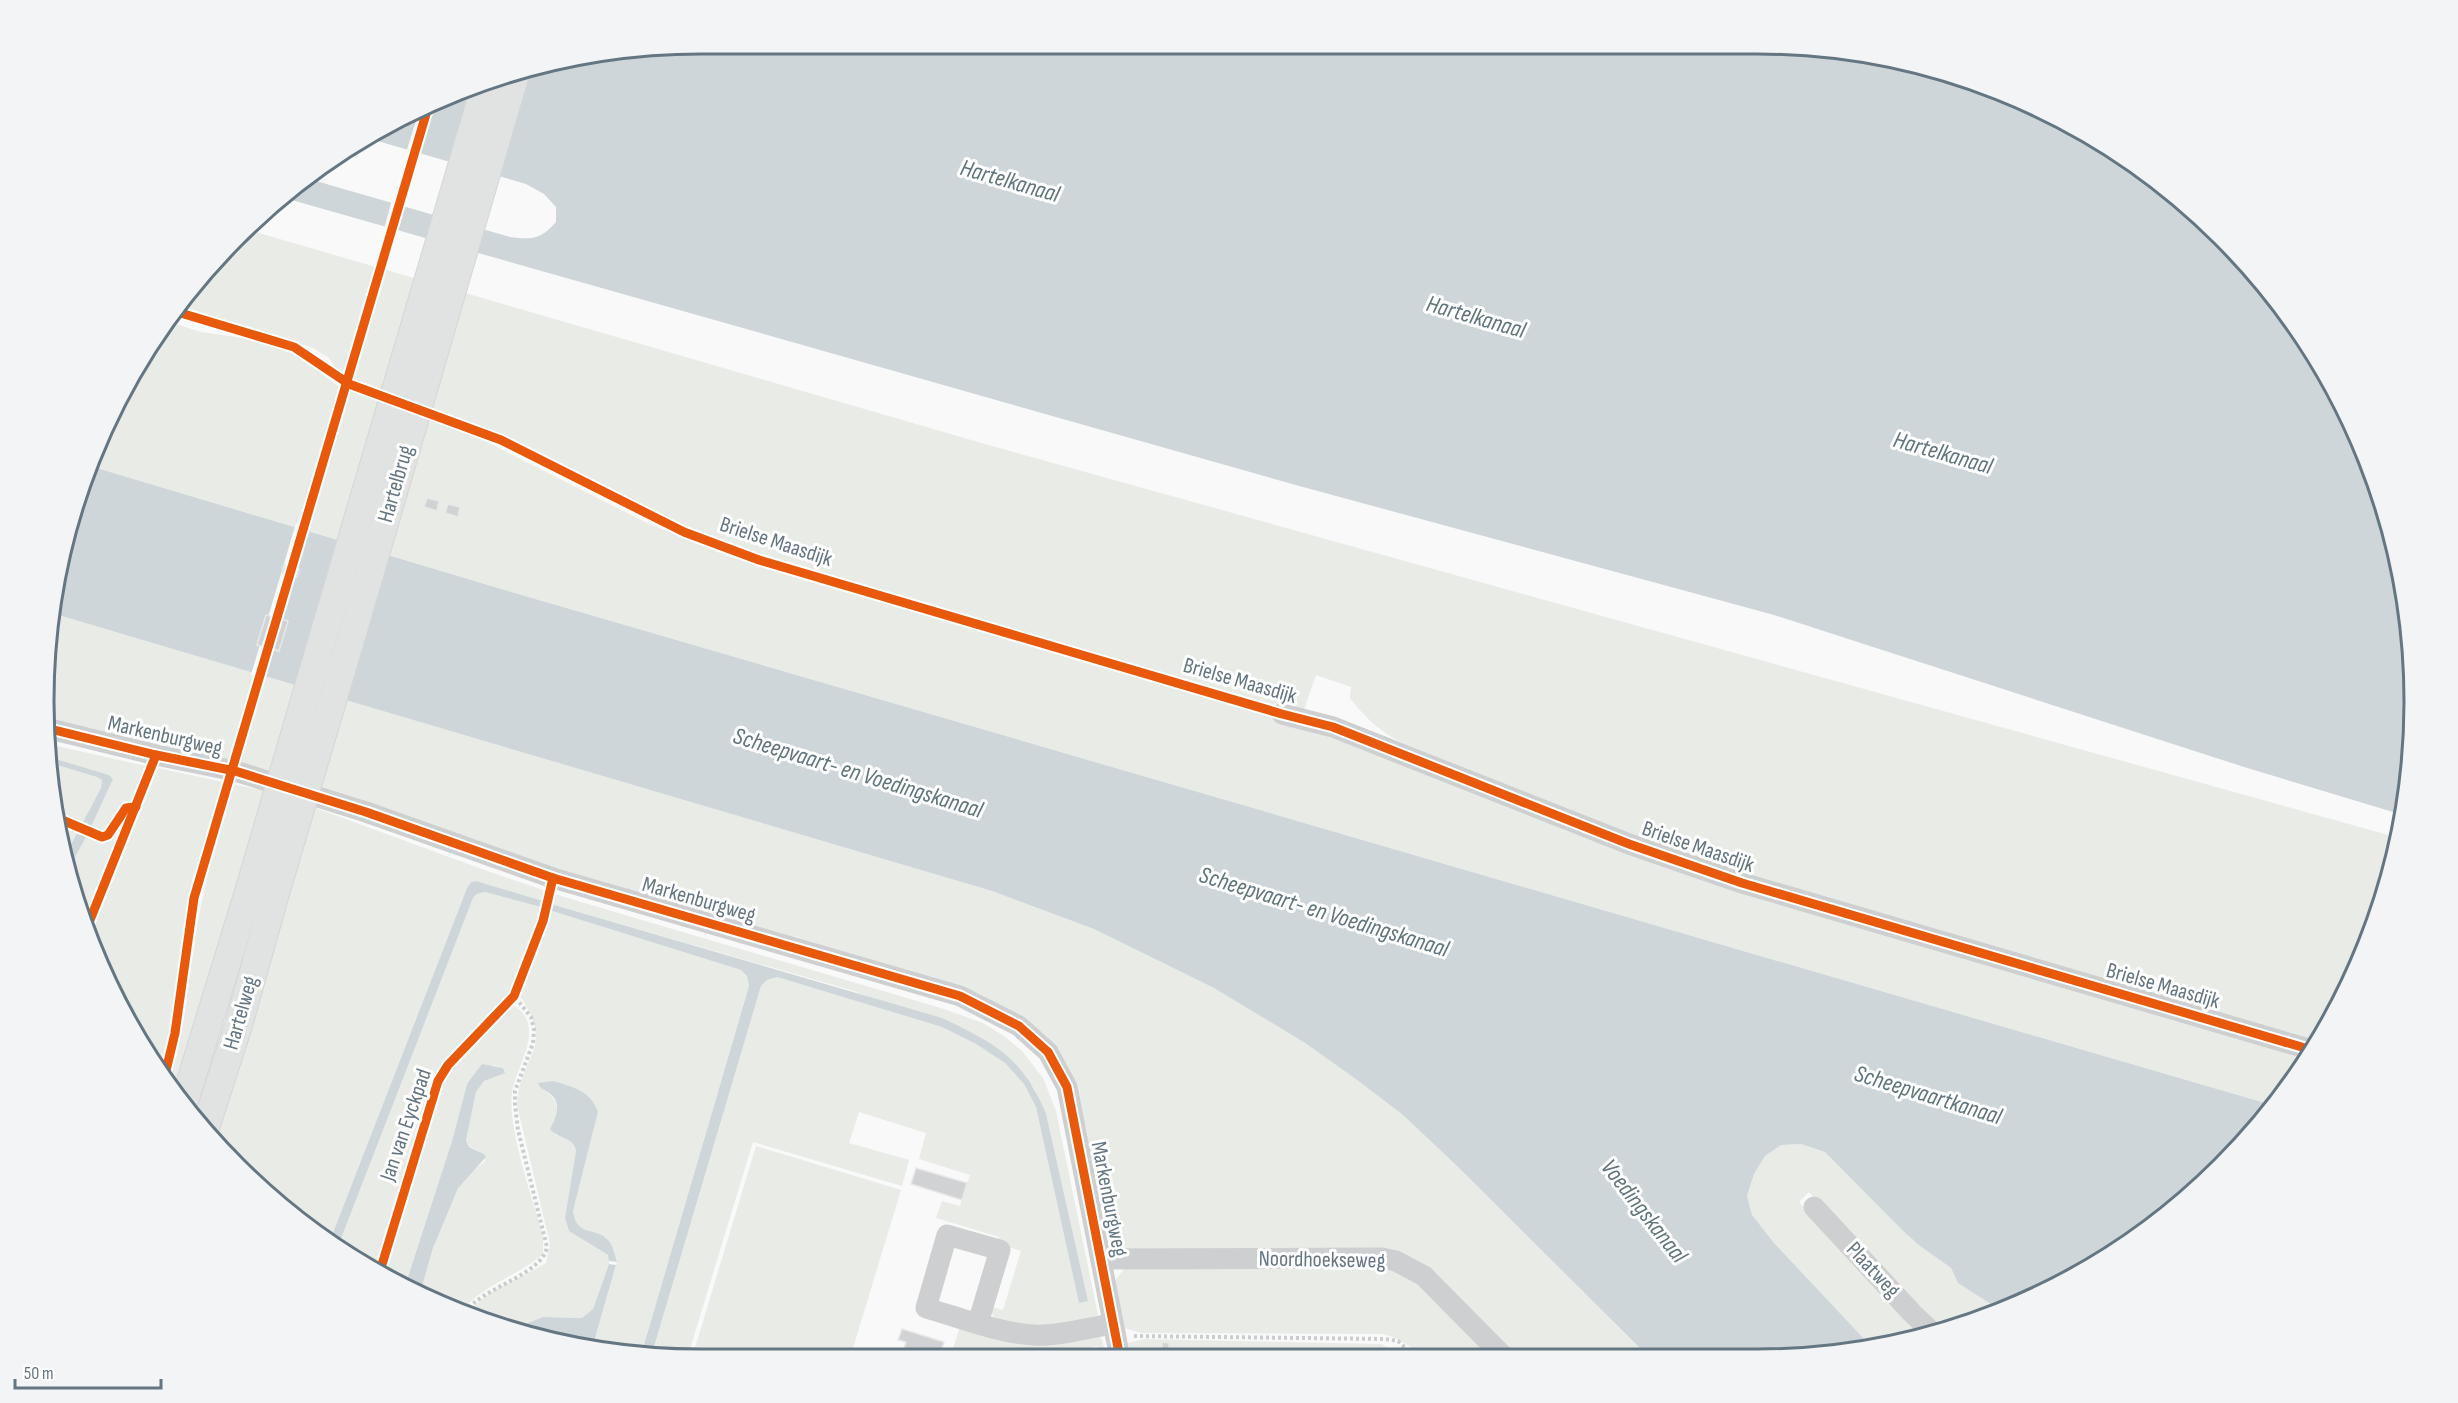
<svg xmlns="http://www.w3.org/2000/svg" width="2458" height="1403" font-family="'Sofia Sans Condensed',sans-serif">
	<style>
		.green { fill: #e8ebe6 }
		.water { fill: #ced6d9 }
		.pier { fill: #f9f9f9 }
		.building { fill: #d0d2d3; stroke: #e8e8e8; stroke-width: 1.5 }
		.lines { fill: none; stroke-linecap: round; stroke-linejoin: round }
		.major-casing { stroke: #d5d6d7; stroke-width: 29 }
		.path { stroke: #cbcccd; stroke-width: 4; stroke-dasharray: 3 3; stroke-linecap: butt }
		.minor { stroke: #cecfd0; stroke-width: 21 }
		.major { stroke: #e1e2e2; stroke-width: 27 }
		.major-bridge-casing { stroke: #d5d6d7; stroke-width: 29; stroke-linecap: butt }
		.major-bridge { stroke: #e1e2e2; stroke-width: 27 }
		.cycleway-casing { stroke: #fff; stroke-width: 13 }
		.cycleway { stroke: #e8590c; stroke-width: 9 }
		.labels { text-anchor: middle; dominant-baseline: central; stroke-width: 6; stroke-linejoin: round; paint-order: stroke }
		.street-label { font-size: 22px; fill: #657683; stroke: #fff }
		.water-label { font-size: 24px; font-style: italic; fill: #60757c; stroke: #fff }
		.rim { fill: none; stroke: #657683; stroke-width: 3 }
	</style>
	<rect width="100%" height="100%" fill="#f9f9f9"/>
	<g class="green">
		<path d="M245,229L985,444L2399,838L2365,953L2317,1042L1788,889L1628,833L1398,741C1378,729 1364,717 1350,698L1351,687L1316,675L1303,713L827,575L736,545L670,519L523,444L339,373L329,358L313,348L178,307Z"/>
		<path d="M166,321L201,332L243,338L286,350L303,359L336,385L475,436L647,523L730,557L1298,725L1440,778L2309,1058L2272,1105L508,591L90,466C109,415 132,364 166,321Z"/>
		<path d="M55,614L297,685L272,772L45,717L44,702Z"/>
		<path d="M345,699L992,891L1094,929L1214,988L1305,1043L1356,1078L1403,1115L1457,1166L1650,1358H1512L1422,1267L1126,1251L1115,1246L1106,1236L1080,1124L1027,1023L532,863L319,786Z"/>
		<path d="M48,744L146,766L135,801H123L109,826L101,833L90,829L113,779L108,775L49,757Z"/>
		<path d="M50,763L98,777L102,780L101,788L82,824L66,816L55,814Z"/>
		<path d="M158,768L265,791L173,1092L168,1085C190,1019 189,947 207,880L193,876L168,1043L160,1073L131,1030L90,938Z"/>
		<path d="M313,807L490,872L546,891L543,901L476,881L471,882L467,888L329,1243L267,1196L214,1138Z"/>
		<path d="M128,811L130,812L84,925L67,872L86,837L108,840L112,838Z"/>
		<path d="M55,823L77,833L64,858Z"/>
		<path d="M485,892L541,907L533,940L508,998L445,1061L429,1090L377,1269L337,1249L473,898L477,894Z"/>
		<path d="M554,894L944,1009L983,1023L1004,1036L1022,1051L1043,1078L1056,1111L1098,1315C1079,1327 1013,1329 994,1317L988,1306L1003,1310L1021,1251L997,1243L999,1237L936,1218L942,1201L960,1206L970,1175L919,1159L926,1133L859,1112L849,1143L909,1160L902,1186L753,1142L690,1349L718,1358L651,1357L761,986L767,980L777,977L942,1027L976,1044L1005,1063L1024,1084L1036,1107L1079,1302L1088,1301L1035,1089L999,1050L854,991L551,904Z"/>
		<path d="M549,910L741,970L747,976L749,986L641,1355L593,1345L617,1262C615,1254 613,1245 608,1240C594,1226 577,1238 573,1211L598,1112L541,1088C562,1100 558,1113 555,1135C566,1138 573,1139 576,1152L565,1218L569,1231L609,1256V1264L593,1309L582,1318L543,1317L513,1329L490,1324L467,1314C486,1289 520,1279 546,1263L550,1244L517,1105C520,1053 556,1050 520,996L537,955Z"/>
		<path d="M513,1005C548,1026 516,1065 512,1093C507,1126 533,1201 543,1235V1254C518,1276 483,1284 462,1311L421,1290C429,1262 445,1202 463,1180C469,1173 478,1167 485,1161L484,1154L469,1146L466,1139L476,1092L484,1081L505,1072L503,1068L493,1065L467,1084L452,1141L406,1283L383,1272L437,1094L451,1069Z"/>
		<path d="M1801,1144L1825,1152L1903,1231L1920,1246L1951,1268L1958,1283L2000,1310L1968,1325L1938,1331L1809,1192L1799,1202L1867,1278L1922,1334L1869,1344L1774,1243L1752,1215L1747,1196L1754,1174L1765,1156L1781,1145Z"/>
		<path d="M756,1146L901,1190L850,1358H730L695,1348Z"/>
		<path d="M1389,1265L1415,1277L1496,1358H1422C1410,1345 1400,1338 1382,1334L1141,1333L1124,1328L1115,1286L1116,1279L1125,1268Z"/>
		<path d="M961,1323L1092,1332L1102,1339L1106,1358H1100L1097,1346L1084,1349L1086,1358H950Z"/>
		<path d="M1144,1339L1382,1344L1400,1358H1361L1357,1352L1136,1358L1132,1355L1128,1343Z"/>
	</g>
	<g class="water">
		<path d="M1800,45L1968,78L2122,154L2222,236L2303,336L2364,449L2402,573L2414,701L2403,815L2244,767L1774,615L1292,484L281,197L306,176L309,179L510,237C533,240 541,239 556,222V207L544,194L526,184L367,138L410,112L490,78L615,49Z"/>
		<path d="M90,466L508,591L2272,1105L2222,1167L2086,1271L2000,1310L1958,1283L1951,1268L1920,1246L1903,1231L1825,1152L1801,1144L1781,1145L1765,1156L1754,1174L1747,1196L1752,1215L1774,1243L1869,1344L1800,1358H1650L1457,1166L1403,1115L1356,1079L1305,1043L1214,988L1094,929L992,891L55,614L66,531Z"/>
		<path d="M49,757L109,775L113,779L90,829L82,824L101,788L102,780L97,777L50,763Z"/>
		<path d="M77,833L86,837L67,872L64,858Z"/>
		<path d="M476,881L543,901L541,907L485,892L477,894L473,898L337,1249L329,1243L467,888L471,882Z"/>
		<path d="M551,904L942,1018C995,1043 1023,1058 1046,1114L1088,1301L1079,1303L1036,1107L1024,1084L1005,1063L976,1044L942,1027L777,977L767,980L761,986L651,1357L641,1355L749,986L747,976L741,970L549,910Z"/>
		<path d="M482,1064L503,1068L505,1073L484,1081L476,1092L466,1140L469,1147L484,1154L486,1157L458,1188L433,1248L421,1290L406,1283L452,1141L467,1084Z"/>
		<path d="M553,1081C573,1087 591,1091 598,1112L573,1211C577,1238 595,1226 608,1240C613,1245 615,1255 617,1262L609,1261L608,1255L569,1231L565,1218L576,1151C573,1136 559,1140 550,1129C556,1118 563,1103 549,1093C544,1089 541,1090 538,1083Z"/>
		<path d="M609,1264L616,1265L593,1345L513,1329L543,1317L582,1318L593,1309Z"/>
	</g>
	<g class="pier">
		<path d="M435,101L419,157L406,153L420,108Z"/>
		<path d="M392,200L405,204L396,233L384,229Z"/>
		<path d="M296,523L310,527L265,679L251,675Z"/>
	</g>
	<g class="building">
		<path d="M427,498L439,501L437,511L424,507Z"/>
		<path d="M448,504L460,507L458,517L445,513Z"/>
		<path d="M285,565L299,569L297,577L282,573Z"/>
		<path d="M266,615L288,621L279,651L257,645Z"/>
		<path d="M916,1168L967,1183L962,1200L911,1184Z"/>
		<path d="M902,1329L944,1342L939,1358H901L906,1342L898,1340Z"/>
		<path d="M1162,1342L1169,1343V1354L1162,1353Z"/>
	</g>
	<g class="lines">
		<g class="major-casing">
			<g id="major">
				<path d="M323,637L487,80"/>
				<path d="M349,645L516,72"/>
				<path d="M183,1106L250,887"/>
				<path d="M205,1129L238,1027L275,895"/>
			</g>
		</g>
		<g class="path">
			<path d="M465,1312C483,1287 542,1275 547,1247L518,1130L515,1105V1091L533,1043L534,1029L531,1017L514,996"/>
			<path d="M1134,1336L1385,1339L1398,1341L1417,1358"/>
		</g>
		<g class="minor">
			<path d="M1282,714L1333,727L1629,844L1742,883L2312,1050"/>
			<path d="M46,728L156,755L235,771L366,812L553,878L960,996L1019,1026L1048,1052L1067,1087L1120,1358"/>
			<path d="M1814,1207L1912,1313L1932,1332"/>
			<path d="M1101,1259L1382,1258L1396,1261L1424,1276L1505,1358"/>
			<path d="M978,1323L1000,1250L947,1235L926,1308C961,1318 998,1333 1034,1335C1056,1337 1091,1327 1113,1324"/>
		</g>
		<use href="#major" class="major"/>
		<g class="major-bridge-casing">
			<g id="major-bridge">
				<path d="M250,887L323,637"/>
				<path d="M275,895L349,645"/>
			</g>
		</g>
		<use href="#major-bridge" class="major-bridge"/>
		<g class="cycleway-casing">
			<g id="cycleway">
				<path d="M174,311L294,347L349,384L501,440L684,532L759,560L1282,714L1333,727L1629,844L1742,883L2312,1050"/>
				<path d="M46,728L156,755L235,771L366,812L553,878L960,996L1019,1026L1048,1052L1067,1087L1120,1358"/>
				<path d="M55,817L102,837L108,835L126,808L136,807"/>
				<path d="M86,930L156,755"/>
				<path d="M164,1079L175,1033L194,898L429,104"/>
				<path d="M380,1271L438,1081L448,1065L514,996L543,921L553,878"/>
			</g>
		</g>
		<use href="#cycleway" class="cycleway"/>
	</g>
	<g class="labels">
		<g class="street-label">
			<text transform="translate(396 484) rotate(-74)">Hartelbrug</text>
			<text transform="translate(776 542) rotate(18)">Brielse Maasdijk</text>
			<text transform="translate(1240 681) rotate(16)">Brielse Maasdijk</text>
			<text transform="translate(165 736) rotate(13)">Markenburgweg</text>
			<text transform="translate(1698 847) rotate(19)">Brielse Maasdijk</text>
			<text transform="translate(699 900) rotate(16)">Markenburgweg</text>
			<text transform="translate(2163 986) rotate(16)">Brielse Maasdijk</text>
			<text transform="translate(241 1013) rotate(-74)">Hartelweg</text>
			<text transform="translate(406 1125) rotate(-71)">Jan van Eyckpad</text>
			<text transform="translate(1109 1199) rotate(79)">Markenburgweg</text>
			<text transform="translate(1322 1260) rotate(1)">Noordhoekseweg</text>
			<text transform="translate(1873 1270) rotate(47)">Plaatweg</text>
		</g>
		<g class="water-label">
			<text transform="translate(1010 181) rotate(16)">Hartelkanaal</text>
			<text transform="translate(1476 317) rotate(16)">Hartelkanaal</text>
			<text transform="translate(1943 453) rotate(16)">Hartelkanaal</text>
			<text transform="translate(858 773) rotate(17)">Scheepvaart- en Voedingskanaal</text>
			<text transform="translate(1324 912) rotate(17)">Scheepvaart- en Voedingskanaal</text>
			<text transform="translate(1928 1095) rotate(17)">Scheepvaartkanaal</text>
			<text transform="translate(1644 1211) rotate(52)">Voedingskanaal</text>
		</g>
	</g>
	<path d="M0 0H2458V1403H0ZM701 54H1757A647 647 0 0 1 2404 701V702A647 647 0 0 1 1757 1349H701A647 647 0 0 1 54 702V701A647 647 0 0 1 701 54Z" fill="#f3f4f5" fill-rule="evenodd"/>
	<path class="rim" d="M701 54H1757A647 647 0 0 1 2404 701V702A647 647 0 0 1 1757 1349H701A647 647 0 0 1 54 702V701A647 647 0 0 1 701 54Z"/>
	<path d="M15 1379v9h146v-9" fill="none" stroke="#657683" stroke-width="3"/>
	<text x="24" y="1379" font-size="18" fill="#657683" stroke="#ffffff" stroke-width="4.5" paint-order="stroke">50 m</text>
</svg>
